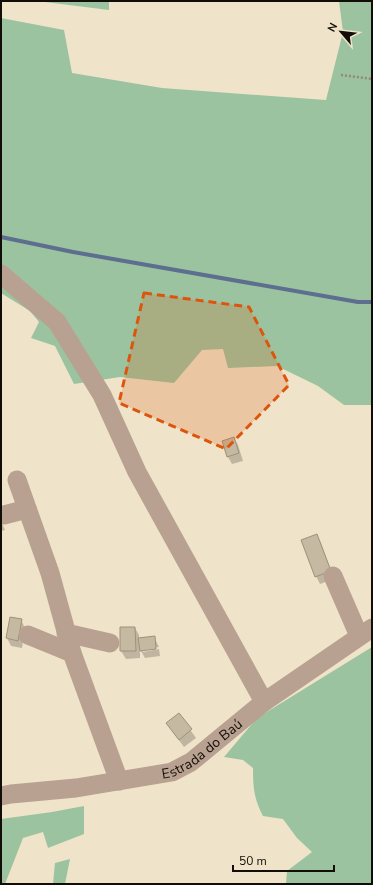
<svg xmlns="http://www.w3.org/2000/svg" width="373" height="885" font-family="'Nunito Sans',sans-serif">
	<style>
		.green { fill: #9cc3a0 }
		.shadow { fill: #0003 }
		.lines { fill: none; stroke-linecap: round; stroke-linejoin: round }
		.stream { stroke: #5e6e8f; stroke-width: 4 }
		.building { fill: #c5b9a1; stroke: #9d927a }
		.path { stroke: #928977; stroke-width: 2.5; stroke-dasharray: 2 2; stroke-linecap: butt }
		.minor { stroke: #b9a192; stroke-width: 19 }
		.marked { fill: #dd550c; fill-opacity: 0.2; stroke: #dd550c; stroke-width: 3; stroke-dasharray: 8 5; stroke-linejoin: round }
		.labels { text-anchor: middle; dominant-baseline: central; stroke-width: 3; stroke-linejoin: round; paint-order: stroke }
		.street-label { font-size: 14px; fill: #120d06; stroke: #efe3c9 }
	</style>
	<rect width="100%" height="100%" fill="#efe3c9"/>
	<g class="green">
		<path d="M37,1H109V10Z"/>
		<path d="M339,1H372V405H344L318,386L277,366L228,368L223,349L202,350L174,383L120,377L74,384L55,346L31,338L39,322L30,311L1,293V18L64,30L72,73L162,88L326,100L343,32Z"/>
		<path d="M372,647V884H286L287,871L312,852L297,838L283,819L263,816C254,799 253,787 253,768L243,760L224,757L257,718Z"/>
		<path d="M84,806V834L48,848L43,832L23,838L5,884H1V819L52,812Z"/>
		<path d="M70,859L65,884H53L55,863Z"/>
	</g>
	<g class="shadow">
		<path d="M234,438L238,445L243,461L232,464L228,457Z"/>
		<path d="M1,521L5,530L1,531Z"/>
		<path d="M317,535L321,543L334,579L320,584L316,576Z"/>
		<path d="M11,618L21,620L25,628L22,648L11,646L7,638Z"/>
		<path d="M121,628H135L139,635V638L154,637L159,647L143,649V652L159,649L160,656L145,658L140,649V658L126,659L121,651Z"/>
		<path d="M179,714L196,738L184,747L167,724Z"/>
	</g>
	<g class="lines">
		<path class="stream" d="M1,237L73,252L358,302H372"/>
	</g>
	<g class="building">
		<path d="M234,437L239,453L227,457L222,441Z"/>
		<path d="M317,534L331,571L315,577L301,540Z"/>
		<path d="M10,617L22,619L18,641L6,638Z"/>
		<path d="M120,627H135L136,651H120Z"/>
		<path d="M155,636L156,649L140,651L138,638Z"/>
		<path d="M179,713L192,729L179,740L166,723Z"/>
	</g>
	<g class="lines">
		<path class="path" d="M341,75L372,79"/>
		<g class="minor">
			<path d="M1,274L57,322L102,395L137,472L264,702"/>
			<path d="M17,480L50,573L72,653L119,781"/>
			<path d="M4,515L27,509"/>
			<path d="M333,576L359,636"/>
			<path d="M66,633L110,643"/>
			<path d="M28,635L72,653"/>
			<path id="s1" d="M1,796L11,794L76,788L172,772L191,762L264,702L372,628"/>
		</g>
	</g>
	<path class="marked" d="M144,293L249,307L289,385L226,449L119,403Z"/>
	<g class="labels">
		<g class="street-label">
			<text stroke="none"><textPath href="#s1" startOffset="210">Estrada do Baú</textPath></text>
		</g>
	</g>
	<rect width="373" height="885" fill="none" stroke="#120d06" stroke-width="4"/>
	<g transform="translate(341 32) rotate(298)" stroke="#efe3c9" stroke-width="3" paint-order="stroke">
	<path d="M0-3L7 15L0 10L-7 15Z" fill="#120d06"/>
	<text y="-6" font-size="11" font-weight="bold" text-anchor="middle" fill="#120d06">N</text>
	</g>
	<path d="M233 865v6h101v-6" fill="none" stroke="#120d06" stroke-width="2"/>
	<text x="239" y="865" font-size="12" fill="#120d06" stroke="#efe3c9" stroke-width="3" paint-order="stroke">50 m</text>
</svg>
